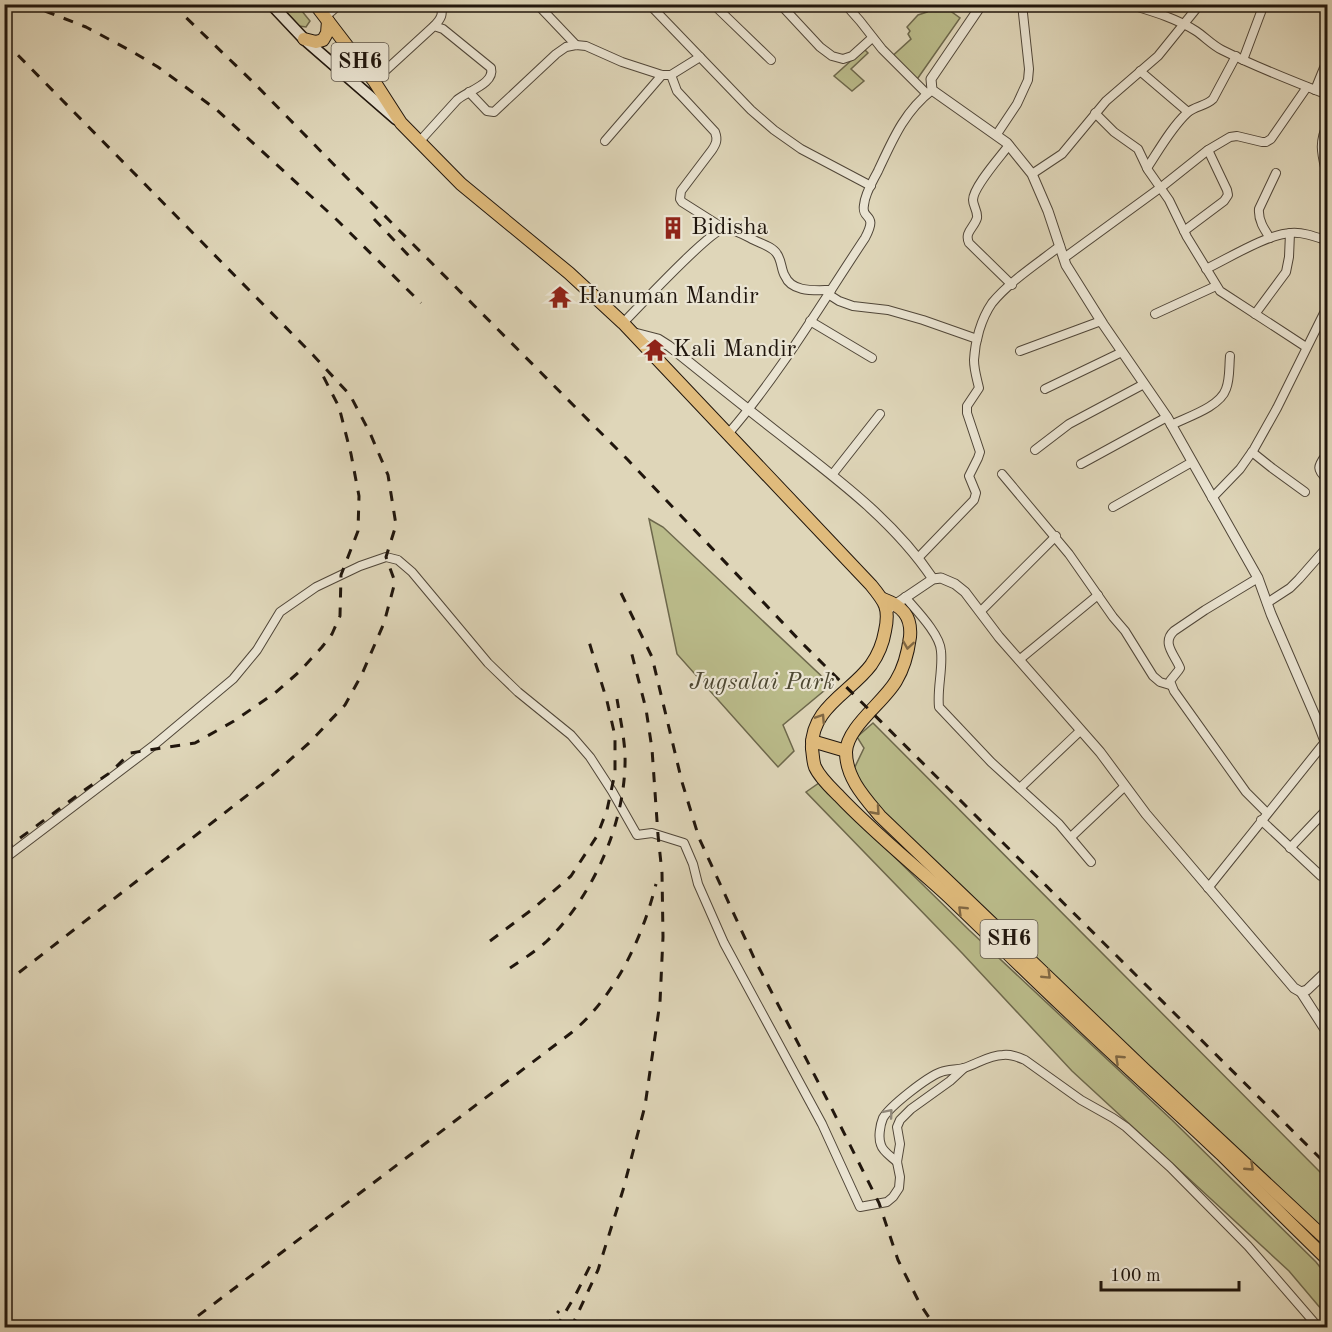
<svg xmlns="http://www.w3.org/2000/svg" width="1332" height="1332" font-family="'Old Standard TT',serif">
	<style>
		.green { fill: #babb8a; stroke: #6d684c; stroke-width: 1.5 }
		.lines { fill: none; stroke-linecap: round; stroke-linejoin: round }
		.minor-casing { stroke: #504638; stroke-width: 10 }
		.tertiary-casing { stroke: #504638; stroke-width: 11 }
		.secondary-casing { stroke: #20160d; stroke-width: 13 }
		.primary-casing { stroke: #20160d; stroke-width: 14 }
		.minor { stroke: #eae4d2; stroke-width: 8 }
		.tertiary { stroke: #eae4d2; stroke-width: 9 }
		.secondary { stroke: #eae4d2; stroke-width: 10 }
		.primary { stroke: #e0bb7c; stroke-width: 12 }
		.rail { stroke: #20160d; stroke-width: 3; stroke-dasharray: 10 10; stroke-linecap: butt }
		.oneway { stroke: #806844 }
		.oneway2 { stroke: #8f8779 }
		.labels { text-anchor: middle; dominant-baseline: central; stroke-width: 4.5; stroke-linejoin: round; paint-order: stroke }
		.shield { fill: #eae4d2; stroke: #5d5448; stroke-width: 1.5 }
		.shield-label { font-size: 22px; font-weight: bold; fill: #20160d }
		.poi-label { font-size: 24px; fill: #20160d; stroke: #eae4d2; text-anchor: start }
		.park-label { font-size: 24px; font-style: italic; fill: #4e4832; stroke: #eae4d2 }
	</style>
	<rect width="100%" height="100%" fill="#dfd6b9"/>
	<filter id="stains"><feTurbulence type="fractalNoise" baseFrequency=".00333" numOctaves="4"/><feColorMatrix values="0 0 0 0 .2 0 0 0 0 .09 0 0 0 0 .02 0 0 0 .5 -.17"/></filter>
	<radialGradient id="worn" r=".72"><stop offset=".6" stop-color="#630" stop-opacity="0"/><stop offset="1" stop-color="#630" stop-opacity=".3"/></radialGradient>
	<g class="green">
		<path d="M279,5H297L310,21L306,27L299,26Z"/>
		<path d="M934,5H942L960,18L913,85L888,60L911,39L908,34L910,31L907,27L918,15L927,12Z"/>
		<path d="M864,49L868,53L851,69L864,81L852,91L834,76Z"/>
		<path d="M649,519L663,527L831,685L783,725L794,751L778,767L677,654Z"/>
		<path d="M873,723L1327,1179V1239L876,806L852,773L864,748L857,737Z"/>
		<path d="M819,783L969,930L1172,1120L1316,1262L1327,1276V1316L1289,1271L1072,1071L962,953L806,792Z"/>
	</g>
	<g class="lines">
		<g class="minor-casing">
			<g id="minor">
				<path d="M537,4L576,45"/>
				<path d="M649,4L751,110L774,130L801,149L871,186"/>
				<path d="M713,4L771,60"/>
				<path d="M780,4L820,47L832,56L843,59L852,56L872,38"/>
				<path d="M845,4L860,21L882,49L927,94"/>
				<path d="M1128,4C1151,11 1176,18 1196,31C1205,37 1212,45 1222,50C1256,67 1292,81 1328,95"/>
				<path d="M325,17L340,4"/>
				<path d="M434,26C441,19 444,14 440,4"/>
				<path d="M1243,60L1264,4"/>
				<path d="M1140,71L1188,112"/>
				<path d="M671,75L677,91L715,132C718,140 716,144 712,150L681,191L680,199L682,202L723,228"/>
				<path d="M374,81L434,26L443,29L491,68C495,84 467,91 457,100L419,142"/>
				<path d="M1315,90L1328,58"/>
				<path d="M469,92L487,111L494,112L556,54L566,47L576,45L586,46L622,62L662,75H671L700,57"/>
				<path d="M1095,113L1114,132L1138,149L1148,170L1169,200L1187,237L1220,291L1306,347"/>
				<path d="M1328,123C1317,145 1323,157 1328,180"/>
				<path d="M997,134L1017,104L1028,80L1029,69L1022,4"/>
				<path d="M605,141L662,75"/>
				<path d="M1009,145C1001,156 973,187 973,200C973,206 978,211 977,218C974,228 964,232 969,243L1012,285"/>
				<path d="M1147,168C1159,150 1171,128 1187,113C1195,106 1206,106 1213,99L1236,56"/>
				<path d="M1032,174L1062,154L1106,101L1158,56L1200,4"/>
				<path d="M1184,231L1224,201L1228,195L1227,190L1208,150"/>
				<path d="M1270,238C1264,229 1258,220 1259,209L1276,173"/>
				<path d="M1064,258L1164,185L1208,150L1230,137L1237,136L1262,142H1266L1271,139L1307,87"/>
				<path d="M1206,269C1229,258 1267,234 1291,233C1304,232 1316,237 1328,241"/>
				<path d="M828,294L839,301L853,306L888,310L923,320L977,339"/>
				<path d="M1155,314L1216,286"/>
				<path d="M1255,314L1286,272L1289,257L1290,233"/>
				<path d="M810,321L872,358"/>
				<path d="M623,323C638,308 710,230 724,229C733,228 746,236 754,240C762,244 773,247 777,254C782,261 781,270 785,276C792,293 816,290 831,290"/>
				<path d="M1020,351L1101,321"/>
				<path d="M1045,389L1122,352"/>
				<path d="M1171,425C1187,417 1220,407 1226,389C1230,379 1229,367 1230,356"/>
				<path d="M728,434C780,374 821,304 865,238C879,212 861,221 864,205C865,193 873,181 878,171C893,139 904,112 932,90"/>
				<path d="M1035,450L1069,424L1144,384"/>
				<path d="M1252,452L1272,468L1305,492"/>
				<path d="M1328,452C1319,465 1314,468 1328,480"/>
				<path d="M1081,464L1167,417"/>
				<path d="M1002,474L1069,554L1113,617L1125,631L1153,676L1160,682L1170,685"/>
				<path d="M832,475L880,414"/>
				<path d="M1212,498L1240,469L1254,449L1277,408L1328,305"/>
				<path d="M1113,507L1192,462"/>
				<path d="M919,557L974,500L976,493L969,476L978,458L980,452L967,413V406L979,388C977,379 974,370 974,360C975,341 981,319 992,303C1009,282 1038,263 1060,246"/>
				<path d="M1258,578L1205,610L1174,631C1161,643 1175,655 1180,668L1178,671L1170,681L1174,691L1246,792L1267,813"/>
				<path d="M905,597C916,610 940,634 941,651C943,670 937,688 939,707L991,762L1059,824L1091,862"/>
				<path d="M1267,603L1290,588L1299,579L1328,546"/>
				<path d="M981,611L1056,536"/>
				<path d="M1019,660L1098,595"/>
				<path d="M1020,788L1080,731"/>
				<path d="M1261,820L1321,876"/>
				<path d="M1071,837L1125,786"/>
				<path d="M1290,848L1328,808"/>
				<path d="M4,859L153,746L233,679L257,650L280,612L316,587L360,566L386,557L398,560L412,572L488,663L518,692L571,735L590,757L612,791L637,835L652,833L684,843L693,864L698,884L724,943L822,1124L860,1207L887,1202L893,1197L899,1188L900,1177L897,1162L900,1144L897,1127L900,1120L911,1109L950,1081L964,1068"/>
				<path d="M1208,888L1325,742"/>
				<path d="M897,1162C892,1157 883,1152 881,1145C878,1138 880,1125 883,1118C890,1106 927,1077 941,1072C948,1069 956,1070 964,1068C977,1064 989,1055 1003,1055C1011,1054 1018,1057 1025,1060L1081,1100L1113,1118L1126,1127L1170,1167L1248,1246L1319,1328"/>
			</g>
		</g>
		<g class="tertiary-casing">
			<g id="tertiary">
				<path d="M982,4L931,79L932,90L1007,143L1032,174L1048,211L1066,265L1103,324L1167,417L1258,578L1271,614L1316,718L1328,749"/>
				<path d="M631,332L658,339L669,346C705,375 741,404 777,432C833,476 893,519 933,579"/>
				<path d="M890,608L933,579L941,578L955,584L965,592L999,637L1100,752L1146,814L1294,988L1301,992L1307,990L1328,970"/>
				<path d="M1301,992L1328,1034"/>
			</g>
		</g>
		<g class="secondary-casing">
			<path id="secondary" d="M271,4L304,39L396,119"/>
		</g>
		<g class="primary-casing">
			<g id="primary">
				<path d="M315,4L374,81L401,123L461,184L569,273L623,323L871,585C885,602 890,608 885,631C883,643 878,655 871,665C850,693 810,708 812,749C813,755 813,762 815,767C820,778 831,788 839,796C873,832 912,863 948,896C991,937 1033,979 1076,1019C1124,1065 1174,1109 1222,1155C1257,1190 1292,1225 1328,1260"/>
				<path d="M304,39L316,42L323,40L327,33L328,21"/>
				<path d="M883,599C902,606 912,616 910,637C908,652 904,668 896,681C883,703 847,727 846,752C846,778 865,798 880,816L1144,1069L1328,1241"/>
				<path d="M812,741L846,751"/>
			</g>
		</g>
		<use href="#minor" class="minor"/>
		<use href="#tertiary" class="tertiary"/>
		<use href="#secondary" class="secondary"/>
		<use href="#primary" class="primary"/>
		<g class="rail">
			<path d="M172,4L253,82L350,181L628,460L802,643L1328,1166"/>
			<path d="M45,11L86,27L133,52L158,67L217,110L337,220L421,303"/>
			<path d="M4,41L313,355L350,395L370,433L388,475L396,525L386,557L395,582L384,623L362,674L345,705L309,743L267,780L17,974"/>
			<path d="M374,219L409,256"/>
			<path d="M621,593L652,657L682,782L699,838L755,960L830,1105L879,1203L898,1260L920,1304L936,1328"/>
			<path d="M4,850L86,789L111,772L130,753L195,743L234,721L275,693L299,672L322,647L332,634L340,616L341,575L358,531L359,496L351,454L339,407L319,368"/>
			<path d="M490,941L534,908L571,876L597,836L607,810L615,773V736L607,701L587,635"/>
			<path d="M510,968C522,960 536,951 547,941C594,895 627,820 625,754C624,736 620,717 617,699"/>
			<path d="M182,1328L571,1033C578,1027 585,1021 591,1014C624,977 644,931 656,884"/>
			<path d="M544,1328L559,1311"/>
			<path d="M556,1328L576,1294L591,1264"/>
			<path d="M571,1328L598,1270L623,1190L645,1106L660,1002L663,937L662,873L658,835L652,749L646,709L630,647"/>
		</g>
	</g>
	<defs><path id="oneway-chevron" d="M-2-3.5L2.5 0L-2 3.5" fill="none" stroke-width="1.6" stroke-linecap="round" stroke-linejoin="round" transform="scale(1.5)"/></defs>
	<g class="oneway">
		<use href="#oneway-chevron" transform="translate(908 645) rotate(99)"/>
		<use href="#oneway-chevron" transform="translate(821 718) rotate(-57)"/>
		<use href="#oneway-chevron" transform="translate(876 811) rotate(48)"/>
		<use href="#oneway-chevron" transform="translate(962 910) rotate(-136)"/>
		<use href="#oneway-chevron" transform="translate(1047 975) rotate(44)"/>
		<use href="#oneway-chevron" transform="translate(1119 1059) rotate(-137)"/>
		<use href="#oneway-chevron" transform="translate(1250 1167) rotate(43)"/>
	</g>
	<use class="oneway2" href="#oneway-chevron" transform="translate(889 1113) rotate(-50)"/>
	<defs>
		<g id="building-bare" transform="scale(1.8)"><path d="M-4-6H4V6H1V3H-1V6H-4ZM-2.5-4.3h1.7v1.8h-1.7ZM.8-4.3h1.7v1.8H.8ZM-2.5-1h1.7V.8h-1.7ZM.8-1h1.7V.8H.8Z" fill="#8f2418" stroke="#eae4d2" stroke-width="2.5" paint-order="stroke"/></g>
		<g id="temple-bare" transform="scale(1.8)"><path d="M0-6L5-2H3V0L6.5 2.5H4V6H1.5V3h-3V6H-4V2.5H-6.5L-3 0V-2H-5Z" fill="#8f2418" stroke="#eae4d2" stroke-width="2.5" paint-order="stroke"/></g>
	</defs>
	<g fill-rule="evenodd">
		<use href="#building-bare" x="673" y="228"/>
		<use href="#temple-bare" x="560" y="297"/>
		<use href="#temple-bare" x="655" y="350"/>
	</g>
	<g class="labels">
		<g class="shield">
			<rect x="331.5" y="43" width="57" height="38" rx="4.5"/>
			<rect x="980.5" y="920" width="57" height="38" rx="4.5"/>
		</g>
		<g class="shield-label">
			<text x="360" y="62">SH6</text>
			<text x="1009" y="939">SH6</text>
		</g>
		<g class="poi-label">
			<text x="691" y="228">Bidisha</text>
			<text x="578" y="297">Hanuman Mandir</text>
			<text x="673" y="350">Kali Mandir</text>
		</g>
		<g class="park-label">
			<text x="762" y="683">Jugsalai Park</text>
		</g>
	</g>
	<rect width="1332" height="1332" fill="none" stroke="#dfd6b9" stroke-width="24"/>
	<rect x="6" y="6" width="1320" height="1320" fill="none" stroke="#20160d" stroke-width="3"/>
	<rect x="12" y="12" width="1308" height="1308" fill="none" stroke="#20160d" stroke-width="1.5"/>
	<path d="M1101 1281v9h138v-9" fill="none" stroke="#20160d" stroke-width="3"/>
	<text x="1110" y="1281" font-size="18" fill="#20160d" stroke="#eae4d2" stroke-width="4.5" paint-order="stroke">100 m</text>
	<rect width="100%" height="100%" filter="url(#stains)"/>
	<rect width="100%" height="100%" fill="url(#worn)"/>
</svg>
